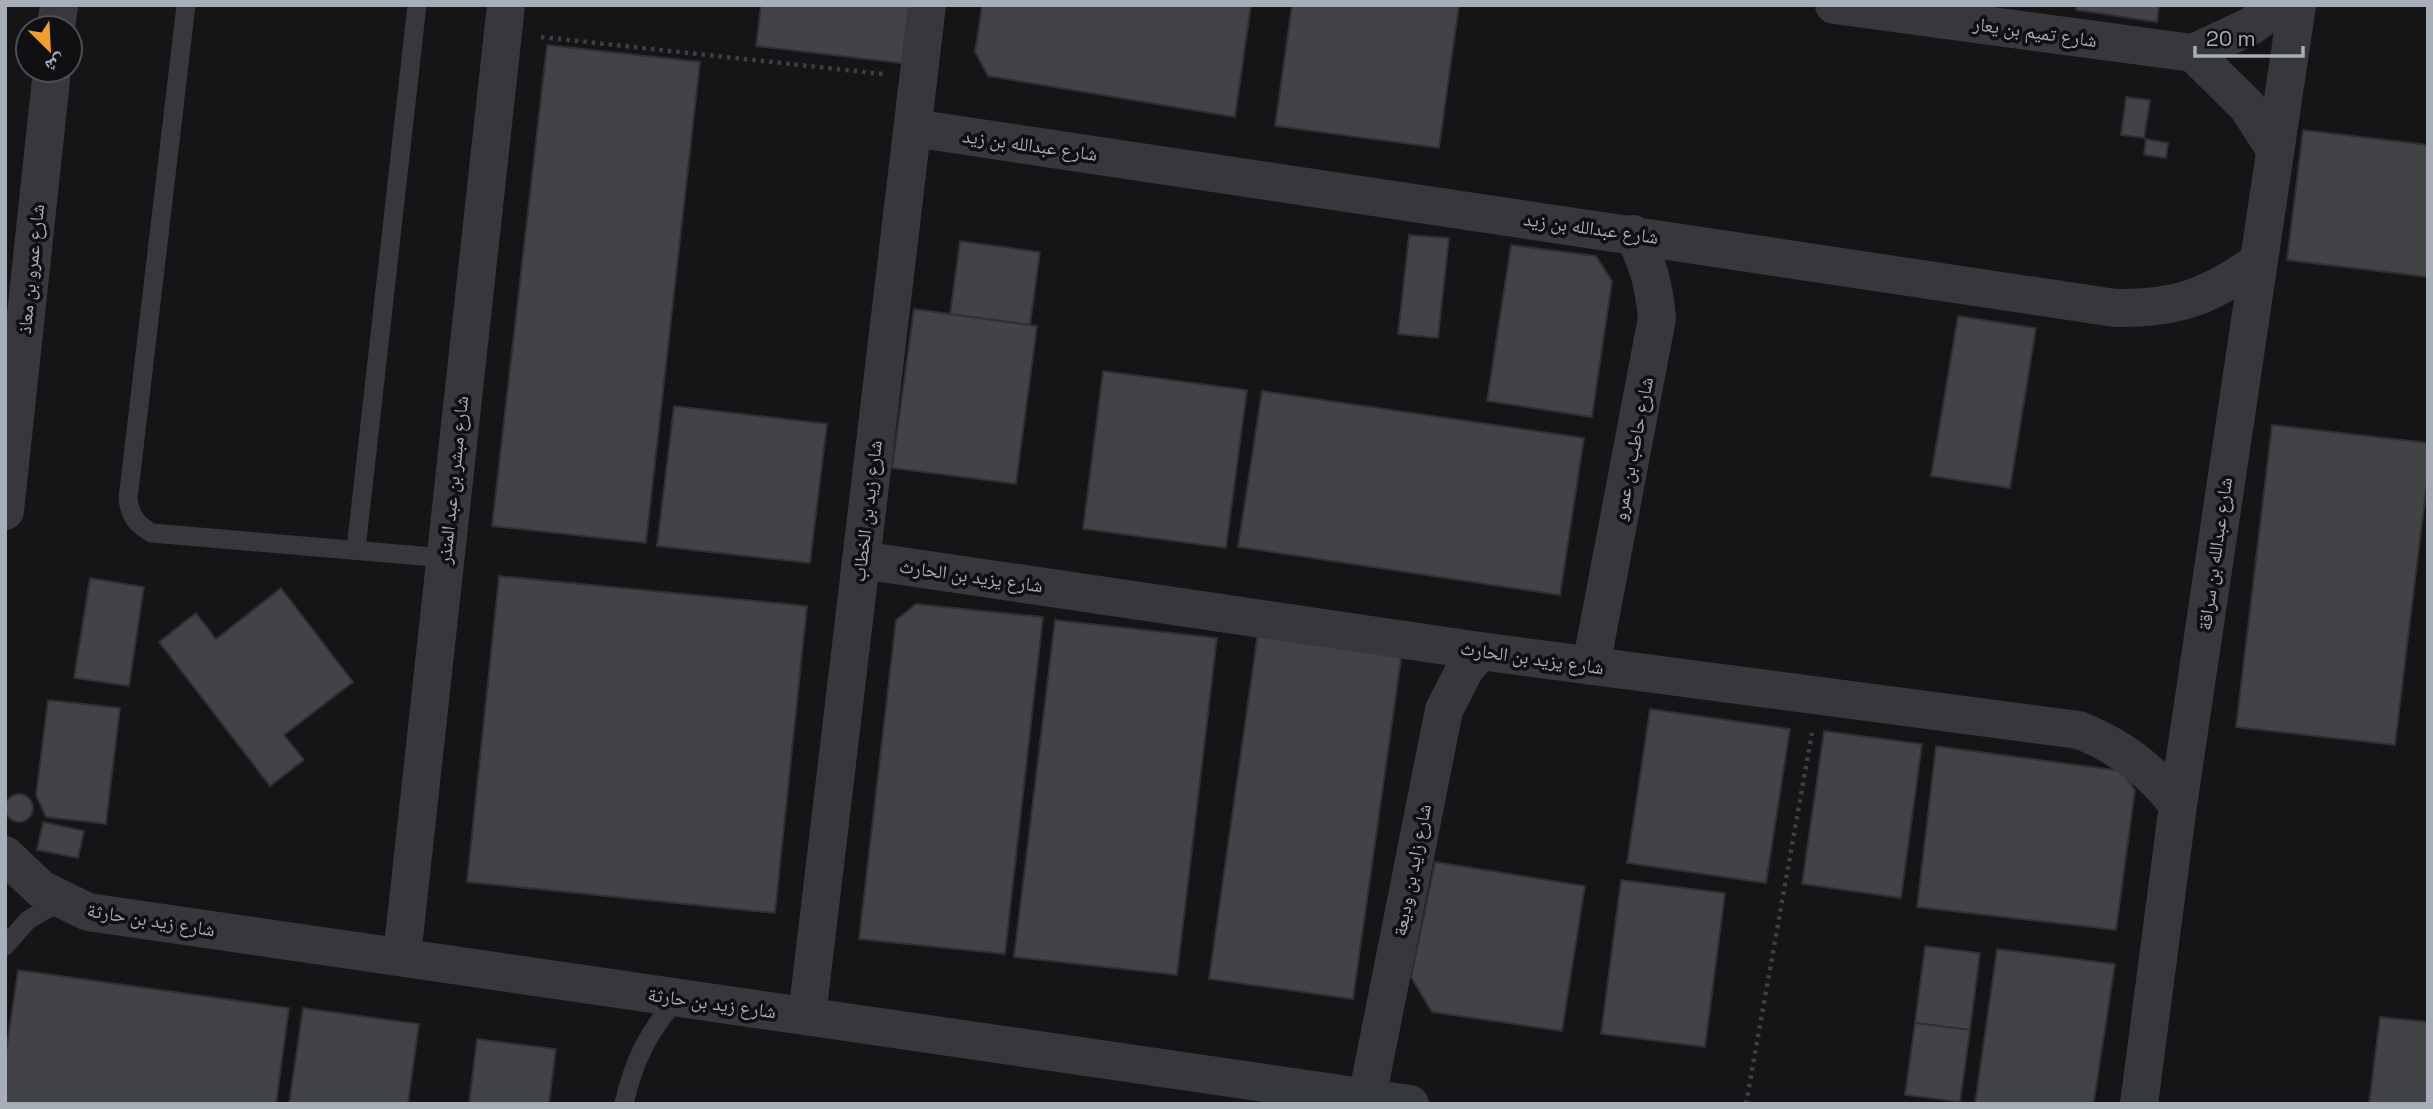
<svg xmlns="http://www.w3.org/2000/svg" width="2433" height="1109" font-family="'Space Grotesk','Noto Naskh Arabic',sans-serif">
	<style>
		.building { fill: #414347; stroke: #2f2f33; stroke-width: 2 }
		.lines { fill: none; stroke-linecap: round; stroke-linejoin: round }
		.path { stroke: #3c3f43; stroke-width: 4.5; stroke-dasharray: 3.5 5; stroke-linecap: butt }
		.service { stroke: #36383c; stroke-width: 19 }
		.minor { stroke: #36383c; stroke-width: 38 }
		.labels { text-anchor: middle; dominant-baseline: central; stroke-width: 7; stroke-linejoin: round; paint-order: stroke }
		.street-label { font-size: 19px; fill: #a7aeb7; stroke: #101012 }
	</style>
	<rect width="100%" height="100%" fill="#151517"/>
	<g class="building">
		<path d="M761,5H915L908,64L756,46Z"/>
		<path d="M982,5H1251L1235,117L988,76L975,52Z"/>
		<path d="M1292,5H1459L1439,148L1275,126Z"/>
		<path d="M2077,5H2159L2157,22L2076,10Z"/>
		<path d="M547,45L700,62L646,543L492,526Z"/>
		<path d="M2126,97L2150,100L2144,138L2121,135Z"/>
		<path d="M2303,130L2428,145V277L2287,260Z"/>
		<path d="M2146,139L2168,143L2166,158L2144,155Z"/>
		<path d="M1409,235L1449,238L1438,338L1398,334Z"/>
		<path d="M960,241L1040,252L1030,325L950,315Z"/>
		<path d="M1511,245L1596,256L1612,281L1592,417L1487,401Z"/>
		<path d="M914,309L1037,326L1016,484L892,468Z"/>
		<path d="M1958,316L2036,328L2010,488L1931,476Z"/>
		<path d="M1103,371L1247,390L1226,548L1083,529Z"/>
		<path d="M1262,391L1584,438L1560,595L1238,547Z"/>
		<path d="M674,406L827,424L810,563L657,546Z"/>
		<path d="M2272,425L2428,443V474L2395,745L2236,727Z"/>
		<path d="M499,576L807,606L775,913L467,882Z"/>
		<path d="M90,578L144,587L129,686L74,678Z"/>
		<path d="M281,588L353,682L284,735L304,760L270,786L159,642L196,613L216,639Z"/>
		<path d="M916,604L1043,617L1005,954L859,939L896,620Z"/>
		<path d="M1055,620L1217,638L1177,975L1014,957Z"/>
		<path d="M1258,632L1402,652L1353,999L1209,979Z"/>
		<path d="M48,700L120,708L106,824L46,817L36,795Z"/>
		<path d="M1650,709L1790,729L1766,883L1627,863Z"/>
		<path d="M1824,731L1922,744L1901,898L1802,884Z"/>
		<path d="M1936,746L2122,771L2135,790L2116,930L1917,907Z"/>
		<circle cx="19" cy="808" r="14"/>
		<path d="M43,822L84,831L78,858L37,850Z"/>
		<path d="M1435,862L1585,886L1562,1031L1432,1012L1411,977Z"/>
		<path d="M1621,880L1725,893L1705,1047L1601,1034Z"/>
		<path d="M1925,946L1980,953L1970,1030L1915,1023Z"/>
		<path d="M1997,949L2115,964L2094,1101L2088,1104H1975Z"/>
		<path d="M18,970L289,1008L276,1104H5V1059Z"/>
		<path d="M303,1008L419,1024L408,1104H289Z"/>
		<path d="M2380,1017L2428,1022V1104H2369Z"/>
		<path d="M1915,1023L1970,1030L1960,1102L1905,1095Z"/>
		<path d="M477,1039L556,1049L549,1104H469Z"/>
	</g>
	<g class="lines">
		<g class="path">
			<path d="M541,37L883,74"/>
			<path d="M1746,1104L1812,733"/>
		</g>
		<g class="service">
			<path d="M186,5L128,499C130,516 137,525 152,533L445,558"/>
			<path d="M356,549L417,5"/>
			<path d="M5,946L28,920L60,901"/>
			<path d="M624,1104C633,1062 649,1030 678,998"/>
		</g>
		<g class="minor">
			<path d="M1834,5L2193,53L2251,26L2279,5"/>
			<path d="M56,28L59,5"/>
			<path d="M2193,53L2247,106L2274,148"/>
			<path d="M913,128L2115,308C2175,309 2209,297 2258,262"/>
			<path d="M5,511L52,70"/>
			<path d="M861,560L1480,651L2079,730C2121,747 2150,769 2178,805"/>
			<path d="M1591,666L1657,318C1654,286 1648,262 1633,234"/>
			<path d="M5,855L41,889L88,912L1410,1104"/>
			<path d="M402,956L506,5"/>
			<path d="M807,1016L927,5"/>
			<path d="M1367,1098L1444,710L1465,669L1480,651"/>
			<path d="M2139,1104L2178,805L2297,5"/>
		</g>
	</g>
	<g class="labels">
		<g class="street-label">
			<text transform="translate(2035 32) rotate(8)">شارع تميم بن يعار</text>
			<text transform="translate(1030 145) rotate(8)">شارع عبدالله بن زيد</text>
			<text transform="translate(1591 228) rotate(8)">شارع عبدالله بن زيد</text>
			<text transform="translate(31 269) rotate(-84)">شارع عمرو بن معاذ</text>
			<text transform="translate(1633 449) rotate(-79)">شارع حاطب بن عمرو</text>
			<text transform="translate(453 480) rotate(-84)">شارع مبشر بن عبد المنذر</text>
			<text transform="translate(867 511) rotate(-83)">شارع زيد بن الخطاب</text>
			<text transform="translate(2215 554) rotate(-82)">شارع عبدالله بن سراقة</text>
			<text transform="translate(971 576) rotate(8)">شارع يزيد بن الحارث</text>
			<text transform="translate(1532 658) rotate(8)">شارع يزيد بن الحارث</text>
			<text transform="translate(1412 870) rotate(-79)">شارع زايد بن وديعة</text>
			<text transform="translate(151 920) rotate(9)">شارع زيد بن حارثة</text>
			<text transform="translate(712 1003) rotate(8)">شارع زيد بن حارثة</text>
		</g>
	</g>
	<rect width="2433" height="1109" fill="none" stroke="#a7aeb7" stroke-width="14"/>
	<g transform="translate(49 49) rotate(156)"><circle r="33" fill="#101012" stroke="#4c4f54" stroke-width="2"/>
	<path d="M0-5L12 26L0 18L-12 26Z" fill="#f09e34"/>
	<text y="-10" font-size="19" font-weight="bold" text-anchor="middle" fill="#a7aeb7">ش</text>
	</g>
	<path d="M2195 46v10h108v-10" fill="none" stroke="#a7aeb7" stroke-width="3.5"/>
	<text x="2206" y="46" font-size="21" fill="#a7aeb7" stroke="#101012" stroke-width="5" paint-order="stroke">20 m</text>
</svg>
